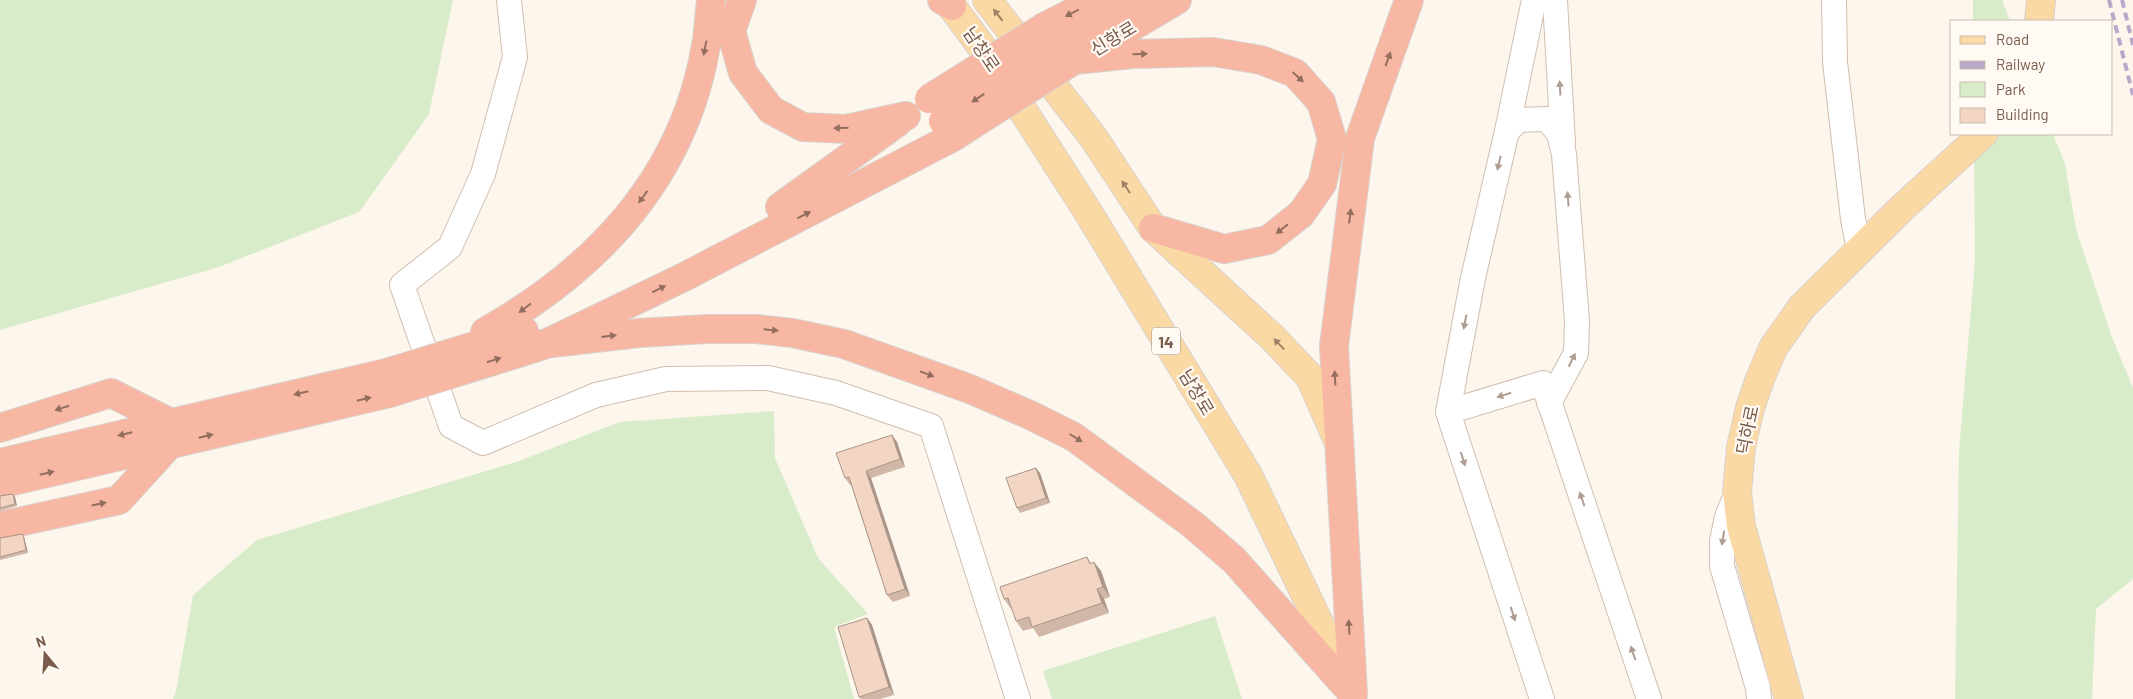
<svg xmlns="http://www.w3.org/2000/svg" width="2133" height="699" font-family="Barlow,'Noto Sans KR',sans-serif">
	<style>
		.green { fill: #d8ecc9 }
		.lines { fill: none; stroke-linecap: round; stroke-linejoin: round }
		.minor-casing { stroke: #d1beb0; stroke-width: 26 }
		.major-casing { stroke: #dad1cd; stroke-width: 30 }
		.highway-casing { stroke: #dad1cd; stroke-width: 30 }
		.minor { stroke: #fff; stroke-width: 24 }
		.major { stroke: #fbd9a5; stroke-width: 28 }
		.highway { stroke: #f7b7a3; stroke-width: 28 }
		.rail { stroke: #b9a8c9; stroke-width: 4; stroke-dasharray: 8 5; stroke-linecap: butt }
		.highway-bridge-casing { stroke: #dad1cd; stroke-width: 30; stroke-linecap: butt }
		.highway-bridge { stroke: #f7b7a3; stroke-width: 28 }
		.wall { fill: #d1b7a8 }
		.shaded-wall { fill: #aa9588 }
		.building { fill: #f3d5c3; stroke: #aa9588 }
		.oneway { fill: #936e5e }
		.oneway2 { fill: #a18267 }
		.oneway3 { fill: #af9d94 }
		.labels { text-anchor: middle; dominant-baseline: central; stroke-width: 4.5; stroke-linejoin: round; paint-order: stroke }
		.shield { fill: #fffaf3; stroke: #a28b7f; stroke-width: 1 }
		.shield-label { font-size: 16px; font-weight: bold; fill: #7a5c4d }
		.street-label { font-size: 18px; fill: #7a5c4d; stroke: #fffaf3 }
	</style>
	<rect width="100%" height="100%" fill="#fdf6ec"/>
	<g class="green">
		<path d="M0,0H453L429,114L359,212L219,267L0,330Z"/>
		<path d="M1973,0H2002L2010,21H1973Z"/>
		<path d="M1974,134H2053L2065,164L2076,229L2112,337L2133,388V579L2096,609L2092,699H1955L1959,451L1975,261Z"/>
		<path d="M774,411L775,458L818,558L868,614L834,627L854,699H173L176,691L193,595L257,540L516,462L620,422Z"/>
		<path d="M1215,616L1242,699H1052L1043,671Z"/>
	</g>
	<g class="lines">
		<g class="minor-casing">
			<g id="minor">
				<path d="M509,0L515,57L483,174L450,247L402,285L451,426L483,443L596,395L666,379L768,378L836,393L931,426L1018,699"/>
				<path d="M1555,0L1563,143"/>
				<path d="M1834,0L1835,62L1853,219L1859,249"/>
				<path d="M1507,131L1534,0"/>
				<path d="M1448,412L1543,383L1649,699"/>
				<path d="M1737,492L1727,517L1722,541V566L1758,688L1759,699"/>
				<path d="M1542,699L1448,412L1473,278L1507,131L1519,120L1547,119L1559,134L1564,154L1577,321L1576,353L1549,403"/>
			</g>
		</g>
		<g class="major-casing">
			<g id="major">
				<path d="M947,0L984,50L1088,212L1248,475L1348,683"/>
				<path d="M987,0L1093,137L1153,228L1273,338L1310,377L1339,443"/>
				<path d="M2039,21L2041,0"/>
				<path d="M1789,699L1741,526L1737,492L1741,447L1750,408L1760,379L1773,348L1802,307L1902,208L1983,134"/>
			</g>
		</g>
		<g class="highway-casing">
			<g id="highway">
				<path d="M742,0L731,31L743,73L771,110L803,127L846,129L906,116"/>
				<path d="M942,0L952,6"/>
				<path d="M1046,26L1097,0"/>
				<path d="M1063,43L1137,0"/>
				<path d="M1082,56L1177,0"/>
				<path d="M1074,60L1133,54L1213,52L1261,60L1295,73L1321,102L1332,139L1322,184L1301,214L1268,240L1224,249L1153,228"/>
				<path d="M780,207L898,122"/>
				<path d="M485,332C598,268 684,177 706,45C709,30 709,15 711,0"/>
				<path d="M543,344L639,333L707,329H756L792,333L844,344L970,389L1030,415L1074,437L1192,524L1234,560L1353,694"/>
				<path d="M438,357L524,331"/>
				<path d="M448,375L541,346L684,277L955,136"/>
				<path d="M0,428L111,393L171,423"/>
				<path d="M0,463L386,373L416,364"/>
				<path d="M0,484L390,393L422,383"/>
				<path d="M0,526L119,500L170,444"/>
				<path d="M1353,694L1334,346L1360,138L1409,0"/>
			</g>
		</g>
		<use href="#minor" class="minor"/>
		<use href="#major" class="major"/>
		<use href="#highway" class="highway"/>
		<g class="rail">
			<path d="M2109,0L2133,95"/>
			<path d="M2122,0L2133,45"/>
		</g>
		<g class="highway-bridge-casing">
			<g id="highway-bridge">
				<path d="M929,99L1046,26"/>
				<path d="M943,121L1063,43"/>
				<path d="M956,135L1074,60"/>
				<path d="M416,364L438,357"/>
				<path d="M422,383L448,375"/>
			</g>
		</g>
		<use href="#highway-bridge" class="highway-bridge"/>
	</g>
	<g class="wall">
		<path d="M892,435L897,442L905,467L871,478L910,596L893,602L887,595L851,485H850L845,478Z"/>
		<path d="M1040,473L1050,503L1020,513L1017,508Z"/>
		<path d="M0,496L15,497L17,506L0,511Z"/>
		<path d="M23,534L24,537L28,553L0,560V538Z"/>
		<path d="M1087,557L1091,563L1101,571L1110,597L1104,599L1109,613L1039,637L1033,628L1023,631L1016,621L1012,609H1011L1004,599Z"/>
		<path d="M867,618L872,625L894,695L880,699H861L859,697Z"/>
	</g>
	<g class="shaded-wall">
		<path d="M892,435L897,442L905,467L900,459Z"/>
		<path d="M1036,468L1040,473L1050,503L1046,498Z"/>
		<path d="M866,471L871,478L910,596L905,589Z"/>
		<path d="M13,494L15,497L17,506L15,504Z"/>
		<path d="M23,534L24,537L28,553L26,550Z"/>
		<path d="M1094,562L1101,571L1110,597L1103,587Z"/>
		<path d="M1097,589L1104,599L1109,613L1102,603Z"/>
		<path d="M867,618L872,625L894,695L889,687Z"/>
	</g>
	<g class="building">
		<path d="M892,435L900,459L866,471L905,589L887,595L849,477L845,478L836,453Z"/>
		<path d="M1036,468L1046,498L1017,508L1006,478Z"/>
		<path d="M13,494L15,504L0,508V496Z"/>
		<path d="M23,534L26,550L0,557V538Z"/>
		<path d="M1087,557L1090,564L1094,562L1103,587L1097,589L1102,603L1032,627L1029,617L1016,621L1008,598L1004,599L1000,587Z"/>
		<path d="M867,618L889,687L859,697L838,627Z"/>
	</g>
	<defs><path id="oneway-solid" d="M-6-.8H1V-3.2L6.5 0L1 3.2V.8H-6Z" transform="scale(1.25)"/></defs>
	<g class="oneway">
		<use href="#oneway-solid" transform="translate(1072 13) rotate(153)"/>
		<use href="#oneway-solid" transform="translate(705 48) rotate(101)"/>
		<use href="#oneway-solid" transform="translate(1140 54) rotate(-2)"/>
		<use href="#oneway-solid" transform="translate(1388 59) rotate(-70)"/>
		<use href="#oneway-solid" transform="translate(1298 77) rotate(43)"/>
		<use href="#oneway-solid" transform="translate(978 98) rotate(147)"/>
		<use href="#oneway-solid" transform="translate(841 128) rotate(179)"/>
		<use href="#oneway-solid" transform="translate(643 197) rotate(126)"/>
		<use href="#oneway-solid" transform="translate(804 215) rotate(-27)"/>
		<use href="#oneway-solid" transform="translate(1350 216) rotate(-83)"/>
		<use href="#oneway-solid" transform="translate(1282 229) rotate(142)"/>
		<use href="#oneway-solid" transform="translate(659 289) rotate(-26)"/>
		<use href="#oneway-solid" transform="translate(525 308) rotate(143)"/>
		<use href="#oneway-solid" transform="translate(771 330) rotate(6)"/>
		<use href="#oneway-solid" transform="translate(609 336) rotate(-7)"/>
		<use href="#oneway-solid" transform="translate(494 360) rotate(-18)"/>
		<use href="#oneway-solid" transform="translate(927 374) rotate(20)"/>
		<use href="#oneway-solid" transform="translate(1335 378) rotate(-93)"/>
		<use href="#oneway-solid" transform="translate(301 393) rotate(167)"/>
		<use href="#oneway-solid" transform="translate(364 399) rotate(-13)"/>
		<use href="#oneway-solid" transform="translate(62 408) rotate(162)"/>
		<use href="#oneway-solid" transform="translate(125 434) rotate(167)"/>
		<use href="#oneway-solid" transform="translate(206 436) rotate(-13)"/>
		<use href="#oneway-solid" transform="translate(1076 438) rotate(32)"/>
		<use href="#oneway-solid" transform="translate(47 473) rotate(-13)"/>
		<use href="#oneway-solid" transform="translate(99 504) rotate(-12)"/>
		<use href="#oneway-solid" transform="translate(1349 627) rotate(-93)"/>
	</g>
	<g class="oneway2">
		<use href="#oneway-solid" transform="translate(998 15) rotate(-128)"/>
		<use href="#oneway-solid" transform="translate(1126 187) rotate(-123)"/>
		<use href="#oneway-solid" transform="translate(1279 344) rotate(-134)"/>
	</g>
	<g class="oneway3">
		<use href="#oneway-solid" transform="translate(1560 88) rotate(-93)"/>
		<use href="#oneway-solid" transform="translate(1499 163) rotate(103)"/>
		<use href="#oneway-solid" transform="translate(1568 199) rotate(-94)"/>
		<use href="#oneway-solid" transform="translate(1465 322) rotate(101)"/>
		<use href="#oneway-solid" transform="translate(1572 360) rotate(-64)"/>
		<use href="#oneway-solid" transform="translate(1504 395) rotate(163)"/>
		<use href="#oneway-solid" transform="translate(1463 459) rotate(72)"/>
		<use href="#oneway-solid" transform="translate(1582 499) rotate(-109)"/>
		<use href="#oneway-solid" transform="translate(1723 538) rotate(99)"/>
		<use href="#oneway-solid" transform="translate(1513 614) rotate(72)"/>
		<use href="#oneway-solid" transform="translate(1633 653) rotate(-109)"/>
	</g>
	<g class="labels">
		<rect class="shield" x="1152" y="327.5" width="28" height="27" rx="4"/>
		<g class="shield-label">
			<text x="1166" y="341">14</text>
		</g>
		<g class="street-label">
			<text transform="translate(1113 38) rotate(-31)">신항로</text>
			<text transform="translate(982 49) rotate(56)">남창로</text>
			<text transform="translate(1197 392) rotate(59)">남창로</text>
			<text transform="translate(1747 430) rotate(-78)">덕하로</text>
		</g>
	</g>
	<rect x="1950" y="20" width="162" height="115" fill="#fffaf3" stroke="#cabbb1"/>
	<rect x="1960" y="36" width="25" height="8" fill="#fbd9a5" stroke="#cabbb1"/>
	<text x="1996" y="45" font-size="15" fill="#7a5c4d">Road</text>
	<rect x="1960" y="61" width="25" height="8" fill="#b9a8c9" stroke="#cabbb1"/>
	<text x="1996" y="70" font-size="15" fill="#7a5c4d">Railway</text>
	<rect x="1960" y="82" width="25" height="15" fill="#d8ecc9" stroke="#cabbb1"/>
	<text x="1996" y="95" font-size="15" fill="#7a5c4d">Park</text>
	<rect x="1960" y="108" width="25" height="15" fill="#f3d5c3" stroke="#cabbb1"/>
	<text x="1996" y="120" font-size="15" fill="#7a5c4d">Building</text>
	<g transform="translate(45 654) rotate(342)" stroke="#fffaf3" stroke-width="4" paint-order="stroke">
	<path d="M0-4L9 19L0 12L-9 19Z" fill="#7a5c4d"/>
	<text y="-8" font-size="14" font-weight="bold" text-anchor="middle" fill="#7a5c4d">N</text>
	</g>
</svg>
